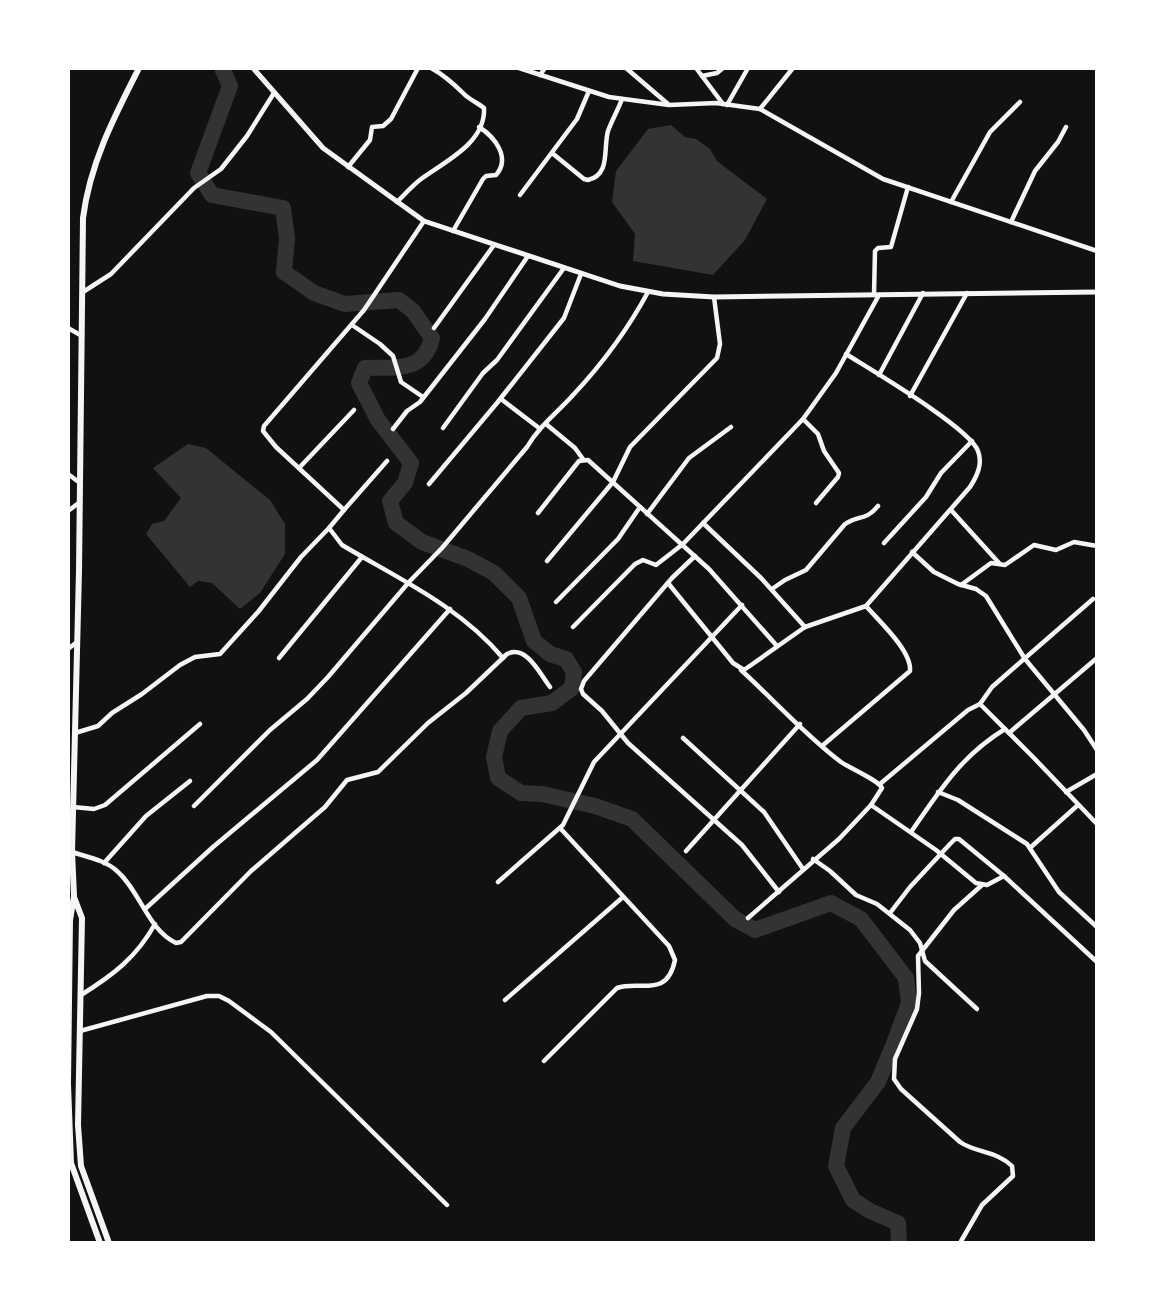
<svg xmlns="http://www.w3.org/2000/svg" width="1165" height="1311" font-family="'Fira Sans Condensed',sans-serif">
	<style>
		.water { fill: #333 }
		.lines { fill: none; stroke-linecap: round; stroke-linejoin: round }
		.river { stroke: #333; stroke-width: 16 }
		.minor { stroke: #f5f5f5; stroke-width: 4.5 }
		.tertiary { stroke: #f5f5f5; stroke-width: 5 }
		.primary { stroke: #f5f5f5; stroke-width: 6 }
	</style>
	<rect width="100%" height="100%" fill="#111"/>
	<g class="water">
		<path d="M671,125L685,137L696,139L710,149L717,161L767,199L745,240L713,275L633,261L635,234L612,202L616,171L648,129Z"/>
		<path d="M188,444L206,448L270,500L285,524V554L260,593L240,609L212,583L198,581L190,587L146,534L152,524L164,521L181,498L153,468Z"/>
	</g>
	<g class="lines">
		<path class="river" d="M222,68L230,86L198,173L212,195L283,208L287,238L284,272L314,293L345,304L399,300L413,311L432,338C424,373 395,367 365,368L359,383L378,420L411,463L405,483L390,501L396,523L422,542L468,559L494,573L519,598L534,641L550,654L566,659L574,672L572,688L552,703L521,708L500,731L494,757L498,778L521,793L542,794L595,806L632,819L735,919L755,930L831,903L861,919L906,978L909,1003L895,1041L878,1082L843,1128L836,1166L853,1200L870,1211L898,1223L899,1243"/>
		<g class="minor">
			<path d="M519,68L609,97L669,105L716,103L760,109L793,68"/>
			<path d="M626,68L668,104"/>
			<path d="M696,68L723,104"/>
			<path d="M540,75L545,68"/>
			<path d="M702,76L717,73L723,68"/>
			<path d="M727,105L748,68"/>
			<path d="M760,109L883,179L1097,251"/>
			<path d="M552,153L584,179L588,180C611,175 603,148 608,131C612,120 618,110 622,99"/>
			<path d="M348,167L370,140L372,127L383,126L391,119L418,68"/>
			<path d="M520,195L577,119L589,91"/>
			<path d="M397,202C405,194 412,186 421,179C444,162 486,143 484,108C478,103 470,100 464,94C454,84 444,75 431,68"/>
			<path d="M951,202L990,132L1020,102"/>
			<path d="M424,221L364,310L264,426L263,431L276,447L344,510L329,528L342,545C399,579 459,606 503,658"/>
			<path d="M1011,222L1035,171L1058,142L1066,127"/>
			<path d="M453,231L483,179L486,176L496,175C511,158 495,137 479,127"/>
			<path d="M83,292L111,274L194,188L221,169L247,136L274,93"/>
			<path d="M874,295L875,251L878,248L891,247L908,187"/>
			<path d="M352,325L380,344L393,356L401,382L423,397"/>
			<path d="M68,328L82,336"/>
			<path d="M434,328L494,245"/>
			<path d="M879,375L923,293"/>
			<path d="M910,396L967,293"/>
			<path d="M501,399L539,428"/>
			<path d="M803,419L818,434L824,451L839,473L838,477L816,503"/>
			<path d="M546,424L575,448L583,459"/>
			<path d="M443,428L483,373L497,360L564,268"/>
			<path d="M393,429L407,411L420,402L485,319L528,256"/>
			<path d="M299,468L354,410"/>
			<path d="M68,474L80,483"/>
			<path d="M429,484L497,403L564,318L581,274"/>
			<path d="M344,510L387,461"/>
			<path d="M951,510L999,563"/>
			<path d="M68,511L80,502"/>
			<path d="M538,513L575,466L579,461L588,460L709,569L777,646"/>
			<path d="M647,514L689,458L731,427"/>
			<path d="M703,523L761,578L805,627"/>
			<path d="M884,543L926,497L941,473L972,441"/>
			<path d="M912,552L934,572L958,584L976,589L986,596L1025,659L1084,730L1097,750"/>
			<path d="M695,556L672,578L584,681L581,689L583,694L602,711L628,743L742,845L779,892"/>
			<path d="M547,561L613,482L630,447L717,358L720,344L714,297"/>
			<path d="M668,583L733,663L744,670L805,627L866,606L970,487C977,476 983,464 978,451C970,428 871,370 846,354"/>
			<path d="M961,585L991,563L1005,565L1034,545L1056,550L1074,542L1097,546"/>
			<path d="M772,589L785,580L806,570L845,524C859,514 865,522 878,506"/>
			<path d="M556,602L618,539L640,507"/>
			<path d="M573,627L635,564L643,560L656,565L683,544L803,419L836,373L879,295"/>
			<path d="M68,649L77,642"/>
			<path d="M279,658L362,557"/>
			<path d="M741,670C774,700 805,735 841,762C851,769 878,780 882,788L871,805L839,839L748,918"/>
			<path d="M980,704L992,687L1093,599"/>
			<path d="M75,733L98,726L112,713L142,694L180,665L195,657L220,654L258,612L301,557L329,528"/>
			<path d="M1009,733L1097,658"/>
			<path d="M683,738L764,812L803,869"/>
			<path d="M822,746L910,671C912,651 879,621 866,606"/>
			<path d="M880,784L968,710L980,704L1033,757L1097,824"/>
			<path d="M938,792L958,800L1027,844L1059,892L1097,927"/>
			<path d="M1066,792L1097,774"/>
			<path d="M871,805L936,850L976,883L987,885L1004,876"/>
			<path d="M194,806L270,730L307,699L328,677L409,582L442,548L527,447C539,426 558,412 574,394C602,364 628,329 648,292"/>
			<path d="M73,807L94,809L105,805L200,724"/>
			<path d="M911,832C940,790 961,756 1005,729"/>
			<path d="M1031,847L1078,805"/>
			<path d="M686,851L800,724"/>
			<path d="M72,852C87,857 105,860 117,871C140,891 148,930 176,943L181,942L251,871L325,807L347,780L378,772L428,723L466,693L507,654C526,644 540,674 550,687"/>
			<path d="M813,859L830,871L856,895L877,904L910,930L920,943L925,961L977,1009"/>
			<path d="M104,863L146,816L190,781"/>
			<path d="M498,882L563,825L594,762L742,605"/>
			<path d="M145,909L213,847L317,760L450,609"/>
			<path d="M890,913L910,887L950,844L955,839H959L1004,876L1097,962"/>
			<path d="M81,995C113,975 136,958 155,924"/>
			<path d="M505,1000L623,897"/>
			<path d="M80,1031L207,996H219L229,1001L271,1032L447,1205"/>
			<path d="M544,1061L617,988C640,980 667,999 675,960L669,946L560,828"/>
			<path d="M960,1243L982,1205L1013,1176L1012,1166C997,1151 976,1153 960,1142L901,1089L894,1079L895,1059L917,1009L919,993L918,956L954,910L982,885"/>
		</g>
		<path class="tertiary" d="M253,68L323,148L424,221L620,286L663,294L714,297L1097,292"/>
		<g class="primary">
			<path d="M74,897L82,918L78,1125L81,1166L109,1243"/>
			<path d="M100,1243L71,1163L68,1084L70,920L74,896L72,852L79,571L83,218C90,163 114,117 139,68"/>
		</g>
	</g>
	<rect width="1165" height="1311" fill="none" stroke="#ffffff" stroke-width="140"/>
</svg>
